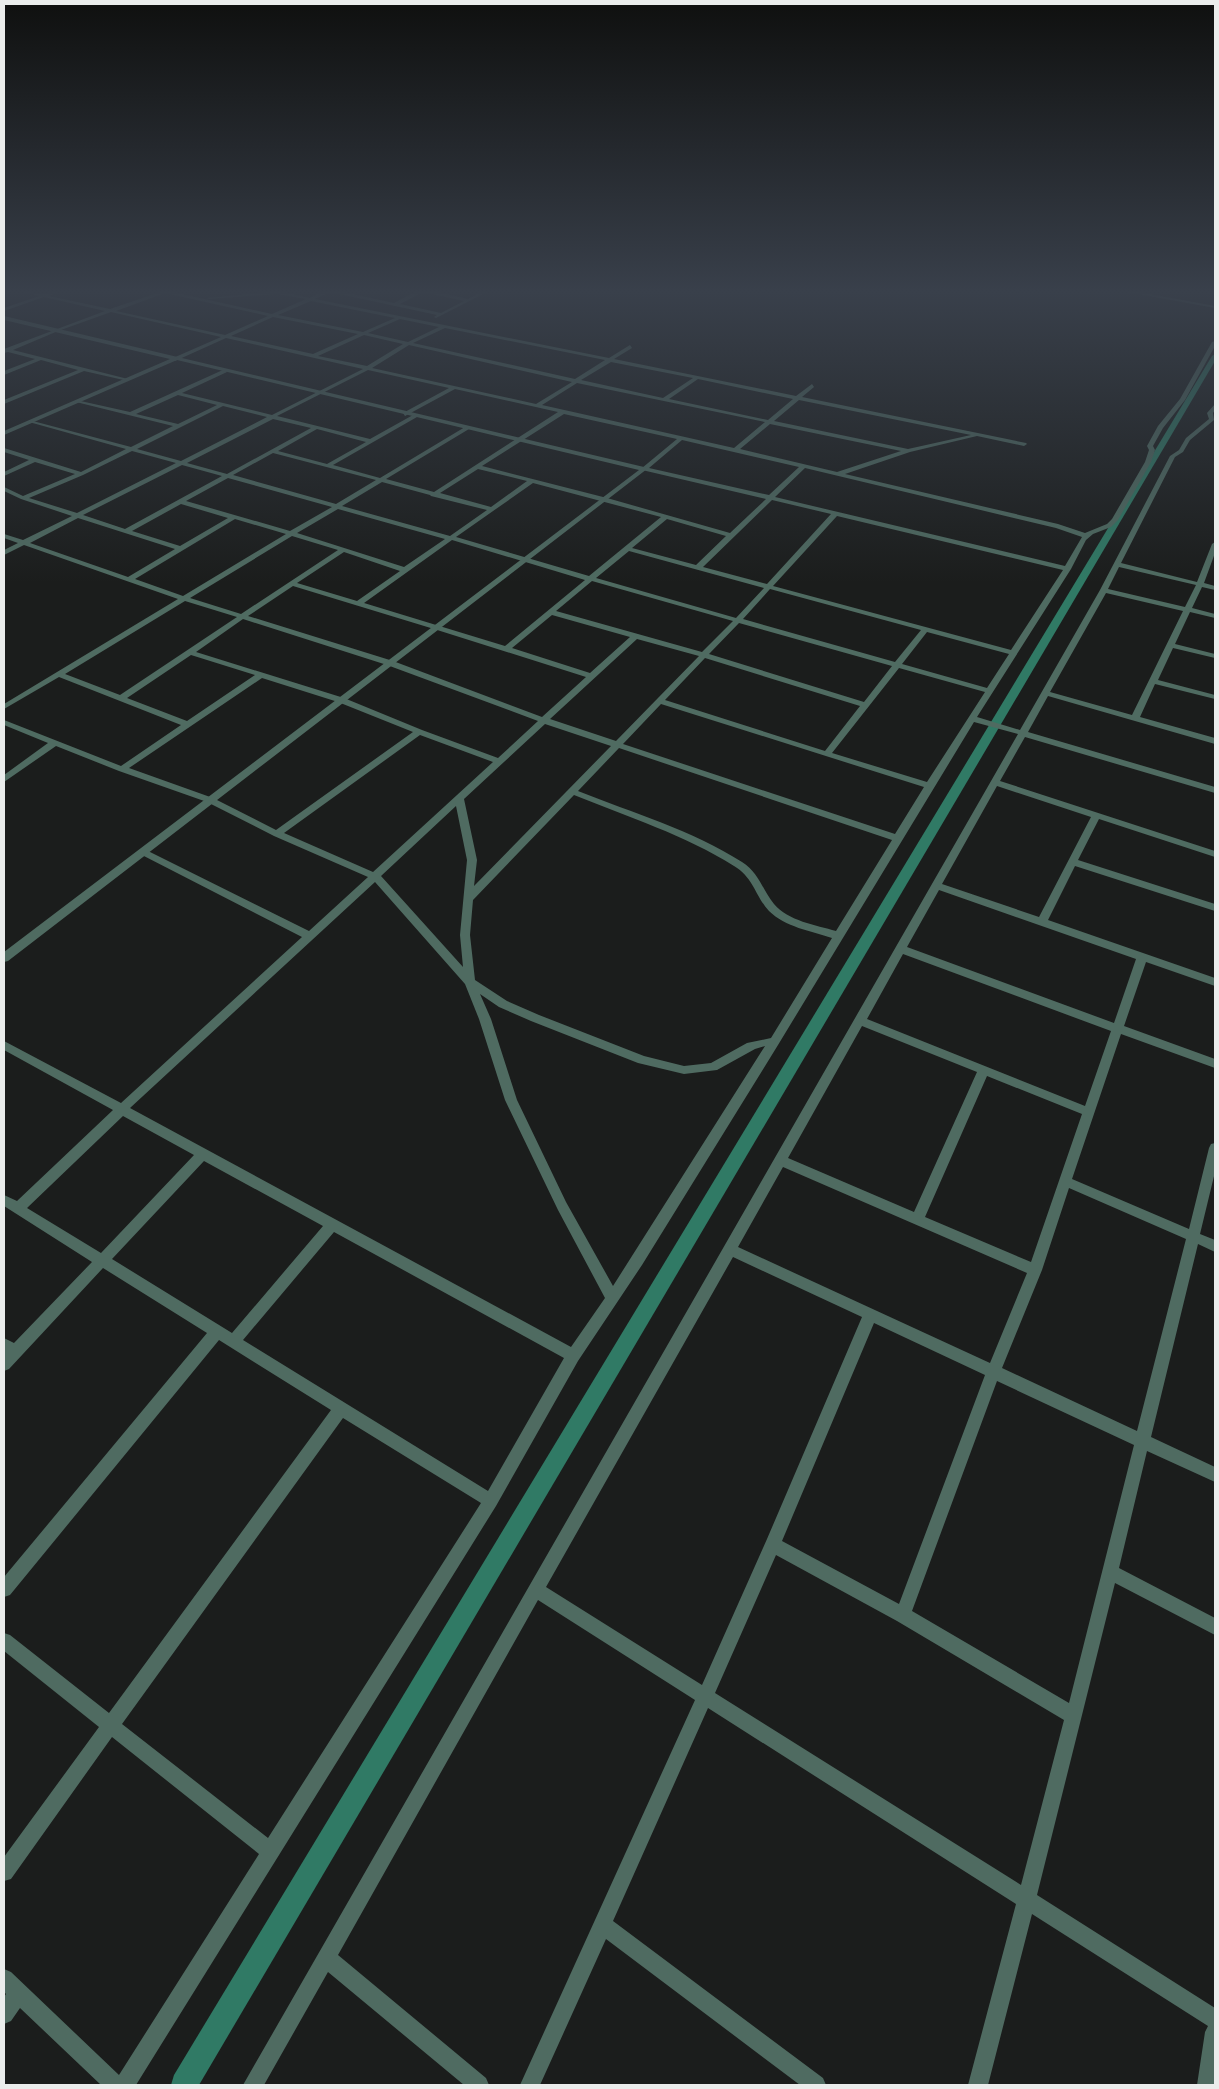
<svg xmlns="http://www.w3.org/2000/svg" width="1219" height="2089" font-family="'Titillium Web',sans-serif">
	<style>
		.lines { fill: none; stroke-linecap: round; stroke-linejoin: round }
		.canal { fill: #307a65; fill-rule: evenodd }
		.minor { fill: #4f6b61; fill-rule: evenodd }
		.tertiary { fill: #4f6b61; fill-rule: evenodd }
	</style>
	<rect width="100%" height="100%" fill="#1b1d1c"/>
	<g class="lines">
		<path class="canal" d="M1215,354V361L199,2085H171L174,2075L1212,356Z"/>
		<g class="minor">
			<path d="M15,290C24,290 34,295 43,294C50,294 56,290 63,290L49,296L110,309L160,292L155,290H164L272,314L306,299L277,294L209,299L207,298L269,292L264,290H275L310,298L324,290H334L394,303L418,290H430L468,299L485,290H491L436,318L434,317L437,315L330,292L315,299L609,358L630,345L632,348L614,359L796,396L812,384L814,387L802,397L1026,443L1027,444L1024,446L977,436L910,452L845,474L1058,524L1085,533L1107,524L1112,519L1145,462L1149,450L1147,446L1158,426L1180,399L1212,342L1215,341V346L1185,400L1163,428L1153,446L1155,450L1151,462L1118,520L1111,527L1093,534L1086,540L1071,569L977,717L1020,730L1100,590L1170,456L1179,450L1186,438L1209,419L1207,413L1215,404V410L1213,413L1214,420L1190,440L1183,452L1175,457L1121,563L1197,582L1212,544L1215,542V553L1204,583L1215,586V590L1202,587L1192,608L1215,614V618L1190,612L1175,644L1215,654V658L1173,648L1158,680L1215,695V699L1155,684L1140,717L1215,738V744L1048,696L1028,732L1215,787V793L1025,737L1000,781L1215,851V857L1099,819L1078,860L1215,904V911L1075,866L1048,920L1215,978V986L1146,962L1124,1026L1215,1059V1068L1121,1034L1072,1179L1189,1229L1209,1148L1211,1144L1215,1143V1172L1200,1234L1215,1240V1252L1198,1244L1151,1437L1215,1467V1482L1147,1451L1119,1568L1215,1618V1635L1115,1583L1037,1895L1215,2008V2085H1197L1205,2032L1208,2026L1032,1914L988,2085H968L1016,1904L708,1708L613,1921L823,2078L826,2085H800L606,1939L540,2085H520L695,1700L538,1600L338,1955L486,2078L489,2085H464L328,1972L264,2085H243L1018,734L974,722L778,1045L642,1265L578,1361L496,1506L136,2085H101L20,2008L11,2021L4,2024V1997L6,1994L4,1992V1969L11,1972L119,2075L259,1854L112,1737L11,1879L4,1881V1857L99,1727L4,1651V1633L10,1635L109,1713L331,1410L219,1340L10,1595L4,1597V1577L207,1333L103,1268L9,1369L4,1371V1338L14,1343L92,1262L4,1206V1195L17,1201L113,1110L4,1050V1041L121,1103L302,937L140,854V850H146L309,931L368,877L274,836L207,802L119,771L56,746L4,782V775L48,743L4,725V720L121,766L181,725L59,677L4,709V704L178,599L24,545L4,555V550L18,543L4,538V534L23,540L72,516L21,499L4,491V487L23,496L75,474L35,462L4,476V472L29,460L4,452V448L81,472L126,449L29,422V420L131,447L173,426L76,402V400L130,412L225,369L227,372L182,393L272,415L363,369L226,338L175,361L173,358L221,337L111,312L58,331L13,350L128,379V381L84,371L4,404V400L78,370L41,360L4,375V371L35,359L8,352L4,353V349L105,311L44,297L4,311V308L39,296ZM423,292L464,301L441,313L400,304ZM165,293L268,316L225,335L116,311ZM311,301L395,318L363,332L278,315ZM273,317L358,334L313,354L231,336ZM400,319L439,327L408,342L368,333ZM445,328L605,360L575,379L413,343ZM364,335L403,344L367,366L318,356ZM409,345L572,382L536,404L372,368ZM611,362L693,378L663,398L581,380ZM368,370L449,388L403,413L405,416L455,389L558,412L434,492L386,479L469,429V427H465L380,478L333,465L417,417V415H413L370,439L277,416ZM698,379L793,399L768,420L669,399ZM577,383L765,422L734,448L542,405ZM178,395L217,405L178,424L136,414ZM799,400L971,435L908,449L774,421ZM223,406L267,417L181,461L137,449ZM564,414L677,439L642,468V470L766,499L730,533L607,498L482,466ZM273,419L311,428L227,474L187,463ZM770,424L901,451L837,472L740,449ZM317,429L366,442L327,464L278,451ZM682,440L799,467L769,495L649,468ZM132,451L176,463L77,513L29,498L83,475ZM273,453L376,480L336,504L233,475ZM182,465L222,476L125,529L83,515ZM805,468L1056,528L1082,537L1065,566L775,497ZM478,469L527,481L491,507L440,493ZM228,478L332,507L290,531L186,501ZM382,482L430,495L431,496L487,510L450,536L342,506ZM533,483L661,517L589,576L456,537ZM772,500L831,514L767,584L703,567ZM181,504L228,518L180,546L132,531ZM338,509L445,539L404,567L297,533ZM837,516L1063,570L1011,650L773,586ZM78,518L175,549L128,577L30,543ZM235,519L286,534L183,596L135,579ZM667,519L726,536L696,565L632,548ZM292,536L338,550L241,614L190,598ZM452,540L585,580L505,646L364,603ZM629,551L764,588L736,618L596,578ZM344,552L400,571L357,601L297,583ZM1119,567L1196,585L1185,607L1108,589ZM592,581L733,621L702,652L556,611ZM293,586L434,629L586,677L542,717L393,661L248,616ZM770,589L921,630L895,662L743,619ZM1106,593L1183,611L1132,715L1050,692ZM185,601L237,617L120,695L65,674ZM552,615L630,637L590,673L512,648ZM243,619L387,665L538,721L498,758L422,730L344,698L196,652ZM739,623L892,666L864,702L709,654ZM927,632L1009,654L987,688L902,664ZM637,639L699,656L616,741L550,719ZM191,655L255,675L187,721L127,698ZM705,658L860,706L825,751L665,700ZM899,668L985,692L927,782L832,753ZM262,678L338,702L413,732L276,830L213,798L129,768ZM661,704L924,787L895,834L623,744ZM545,724L611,746L474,886L477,860L464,799ZM420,735L493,762L373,872L284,833ZM619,748L892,840L836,931C816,925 788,921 774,904C762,889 759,873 742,862C692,830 633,813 578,791ZM997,786L1091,817L1039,917L942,884ZM574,795C628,817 685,835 734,866C754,878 755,896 769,911C785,927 811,931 832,938L771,1038L747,1043L711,1063L684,1066L644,1056L539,1015L507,1001L475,980L470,935L473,900ZM456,806L467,860L460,935L463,967L381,876ZM375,882L465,984L479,1019L505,1100L558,1210L605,1298L571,1347L130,1108ZM939,890L1136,959L1114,1023L907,947ZM903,954L1111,1031L1085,1106L867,1019ZM480,994L499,1007L531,1021L638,1063L684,1074L717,1070L755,1049L765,1046L613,1286L566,1202L517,1100L491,1019ZM862,1026L977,1072L914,1212L788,1158ZM987,1076L1082,1114L1031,1262L925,1217ZM123,1116L194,1155L101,1253L27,1208ZM204,1161L323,1226L232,1333L112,1259ZM783,1167L1027,1273L990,1363L738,1247ZM1069,1188L1186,1239L1137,1431L1002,1368L1042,1270ZM334,1232L564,1358L488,1491L243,1340ZM733,1257L862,1317L767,1539L702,1685L546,1587ZM874,1323L985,1375L899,1604L782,1541ZM997,1381L1134,1445L1069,1703L912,1611ZM343,1418L481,1503L268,1838L122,1724ZM776,1555L897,1621L1064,1720L1021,1885L715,1693Z"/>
			<path d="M1116,290H1128L1215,306V308Z"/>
		</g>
		<path class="tertiary" d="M4,316L644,467L647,469L8,961L4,962V952L639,470L177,360L4,435V431L170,359L4,320Z"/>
	</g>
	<linearGradient id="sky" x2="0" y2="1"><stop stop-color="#0f100f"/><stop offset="0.5" stop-color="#39404b"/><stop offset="1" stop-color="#39404b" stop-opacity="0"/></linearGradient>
	<rect width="1219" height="583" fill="url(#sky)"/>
	<rect width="1219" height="2089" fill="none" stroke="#ebedec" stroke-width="10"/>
</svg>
